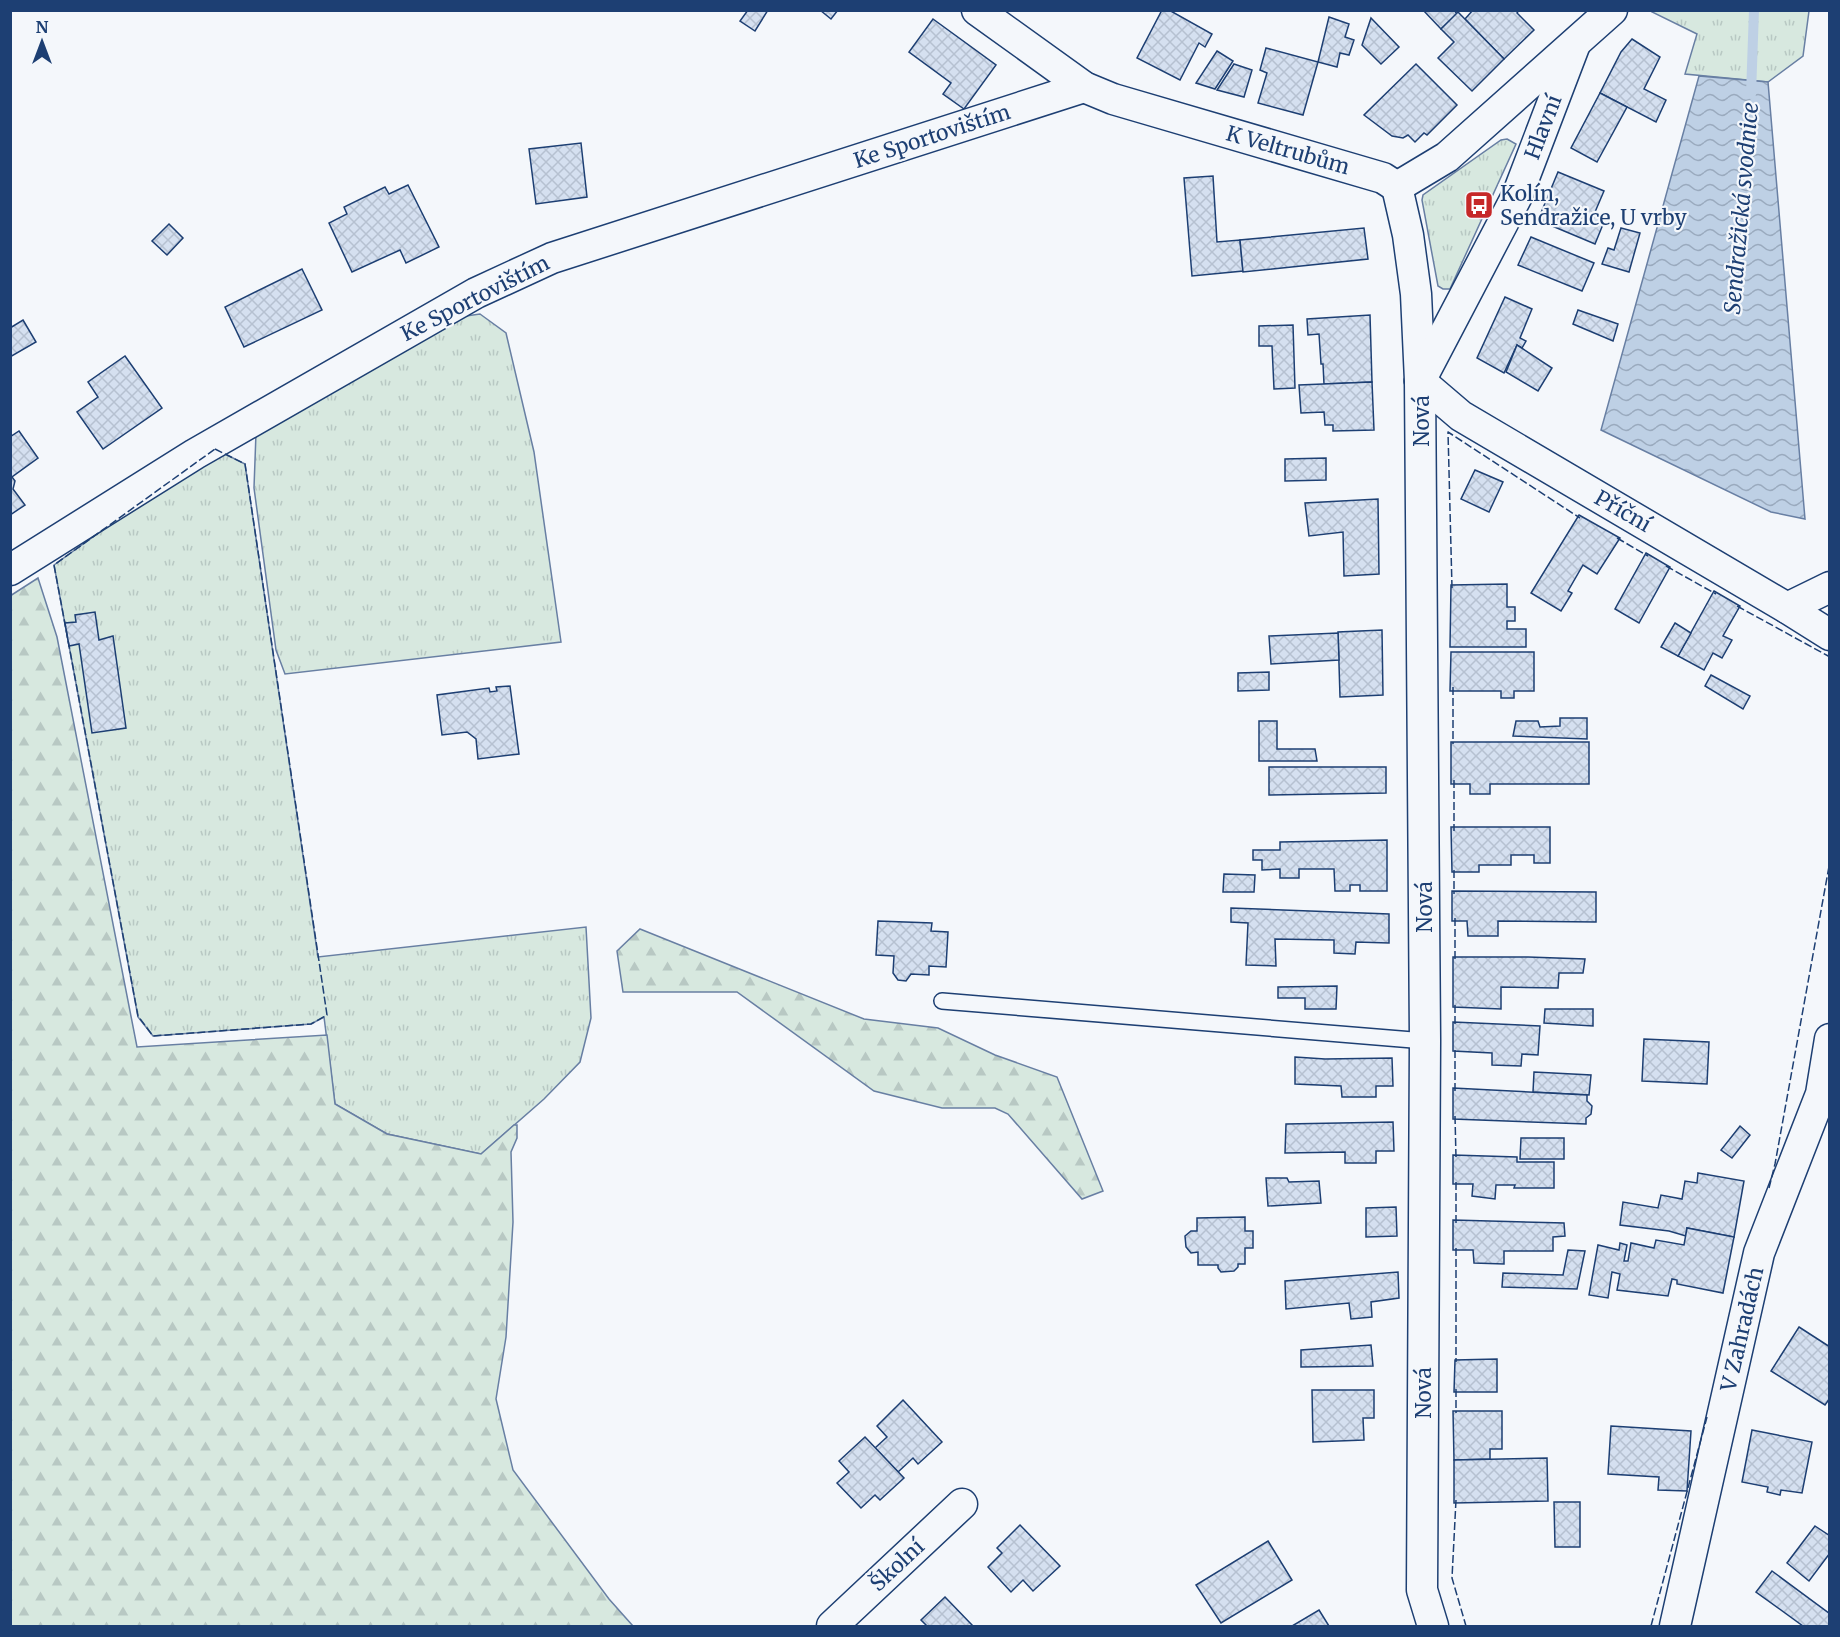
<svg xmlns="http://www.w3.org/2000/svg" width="1840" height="1637" font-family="Merriweather,serif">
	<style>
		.grass { fill: url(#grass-tufts); stroke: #687fa3; stroke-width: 1.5 }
		.forest { fill: url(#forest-firs); stroke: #687fa3; stroke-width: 1.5 }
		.water { fill: url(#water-waves); stroke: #687fa3; stroke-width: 1.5 }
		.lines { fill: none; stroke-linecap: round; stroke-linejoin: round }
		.stream { stroke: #bed0e5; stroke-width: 10 }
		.building { fill: url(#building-cross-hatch); stroke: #1d3f73; stroke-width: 1.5 }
		.lane-casing { stroke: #1d3f73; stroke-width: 18 }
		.street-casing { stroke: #1d3f73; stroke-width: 33 }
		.lane { stroke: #f4f7fb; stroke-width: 15 }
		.street { stroke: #f4f7fb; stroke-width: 30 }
		.fence { stroke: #1d3f73; stroke-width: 1.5; stroke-dasharray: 8 3; stroke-linecap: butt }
		.labels { text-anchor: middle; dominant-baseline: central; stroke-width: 4.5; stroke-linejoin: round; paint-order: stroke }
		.street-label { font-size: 21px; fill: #1d3f73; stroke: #f4f7fb }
		.poi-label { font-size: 21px; fill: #1d3f73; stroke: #f4f7fb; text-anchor: start }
		.water-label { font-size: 22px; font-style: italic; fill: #1d3f73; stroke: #f4f7fb }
	</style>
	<defs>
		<pattern id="grass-tufts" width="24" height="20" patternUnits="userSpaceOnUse" patternTransform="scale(1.5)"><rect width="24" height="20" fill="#d7e8df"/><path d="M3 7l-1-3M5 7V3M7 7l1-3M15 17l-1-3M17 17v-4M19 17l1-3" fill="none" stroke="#b8c8c3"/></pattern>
		<pattern id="forest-firs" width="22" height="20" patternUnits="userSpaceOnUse" patternTransform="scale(1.5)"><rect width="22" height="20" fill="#d7e8df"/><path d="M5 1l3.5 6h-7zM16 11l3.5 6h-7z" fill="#b8c8c3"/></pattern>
		<pattern id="water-waves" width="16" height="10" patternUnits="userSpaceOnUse" patternTransform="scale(1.5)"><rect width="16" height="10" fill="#bed0e5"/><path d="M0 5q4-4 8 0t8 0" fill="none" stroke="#9aaabe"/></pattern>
		<pattern id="building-cross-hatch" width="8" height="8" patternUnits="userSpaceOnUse" patternTransform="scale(1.5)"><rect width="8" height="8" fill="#d5e0f0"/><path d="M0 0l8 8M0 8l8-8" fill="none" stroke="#b6c1d1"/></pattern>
	</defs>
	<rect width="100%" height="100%" fill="#f4f7fb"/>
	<g class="grass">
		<path d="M1653,10L1809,11L1803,56L1768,82L1685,74L1697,34L1652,12Z"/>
		<path d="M1507,139L1516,144L1450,289H1443L1438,286L1422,200L1423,195L1501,140Z"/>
		<path d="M480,314L506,333L534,452L561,642L285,674L276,650L254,488L256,433L459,317Z"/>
		<path d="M215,449L245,464L318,957L586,927L591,1018L580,1062L544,1099L481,1154L387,1134L335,1104L324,1017L311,1024L153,1036L138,1017L54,565Z"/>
	</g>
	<g class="forest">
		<path d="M38,578L57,637L137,1047L327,1035L335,1104L387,1134L481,1154L514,1125H517V1138L511,1152L513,1222L506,1337L496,1399L513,1470L609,1599L633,1626H11L10,596Z"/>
		<path d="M640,929L864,1019L938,1028L995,1055L1057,1077L1103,1191L1082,1199L1008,1114L995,1108H942L874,1091L737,992H623L617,951Z"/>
	</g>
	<path class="water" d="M1699,76L1768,82L1805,519L1771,512L1601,430Z"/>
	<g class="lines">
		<path class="stream" d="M1751,94L1754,10"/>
	</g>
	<g class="building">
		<path d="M748,10H768L755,31L740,21Z"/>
		<path d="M820,10H838L831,19Z"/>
		<path d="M1162,10H1169L1212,34L1205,47L1199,43L1180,80L1137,58Z"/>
		<path d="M1423,10H1454L1457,14L1441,29Z"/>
		<path d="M1473,10H1519L1517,13L1534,30L1504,59L1465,19Z"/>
		<path d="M1458,12L1504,59L1472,91L1438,58L1454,42L1441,29Z"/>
		<path d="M1329,17L1349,24L1345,37L1354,40L1349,55L1340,53L1337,67L1318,62Z"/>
		<path d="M1371,18L1399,47L1381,64L1362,45Z"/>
		<path d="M933,19L996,65L964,109L943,94L951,83L909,52Z"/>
		<path d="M1632,39L1660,57L1644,89L1666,100L1656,122L1600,93L1621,52Z"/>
		<path d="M1266,48L1318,62L1303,115L1258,103L1267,73L1260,70Z"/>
		<path d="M1217,51L1233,61L1215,89L1196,83Z"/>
		<path d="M1234,64L1252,70L1244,97L1217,90Z"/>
		<path d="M1416,64L1457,105L1427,135L1424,133L1415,142L1408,135L1403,138L1392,136L1364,115Z"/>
		<path d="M1600,93L1627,107L1597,162L1571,148Z"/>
		<path d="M581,143L587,197L536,204L529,149Z"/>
		<path d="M1558,172L1604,191L1595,212L1606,217L1595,244L1538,220Z"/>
		<path d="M1213,176L1217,242L1240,240L1243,271L1192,276L1184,178Z"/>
		<path d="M408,185L439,247L406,263L400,250L352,272L329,223L347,214L344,207L385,187L389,194Z"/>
		<path d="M169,224L183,238L167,255L152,241Z"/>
		<path d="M1364,228L1368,259L1243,272L1240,240Z"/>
		<path d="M1621,228L1640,233L1629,272L1602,264L1608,248L1614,250Z"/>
		<path d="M1531,237L1594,263L1582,291L1518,265Z"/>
		<path d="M302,269L322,310L244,347L225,307Z"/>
		<path d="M1505,297L1532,309L1520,338L1526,341L1522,348L1517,345L1504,373L1477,358Z"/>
		<path d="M1578,310L1618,324L1613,341L1573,324Z"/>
		<path d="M1370,315L1372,382L1324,384L1323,364H1321L1319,334L1308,335L1307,319Z"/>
		<path d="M23,320L36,342L10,357V328Z"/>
		<path d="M1293,325L1295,388L1274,389L1272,346H1259V326Z"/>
		<path d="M1517,345L1552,368L1538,391L1506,372Z"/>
		<path d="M125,356L162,408L103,449L77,412L98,397L88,382Z"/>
		<path d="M1372,382L1374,430L1333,431V425H1325L1324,412L1301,413L1299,385Z"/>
		<path d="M19,431L38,458L12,477L15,481L13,489L25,505L10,515V437Z"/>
		<path d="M1326,458V480L1285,481V459Z"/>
		<path d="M1475,470L1503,482L1489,512L1461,499Z"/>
		<path d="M1378,499L1379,574L1344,576L1343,532L1309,536L1305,503Z"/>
		<path d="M1579,515L1620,538L1597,574L1583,565L1568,591L1572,593L1561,611L1531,593Z"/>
		<path d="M1646,553L1670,567L1639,623L1615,609Z"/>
		<path d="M1507,584V607H1515V621H1507V629H1526V647H1450L1451,585Z"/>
		<path d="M1714,591L1740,606L1723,636L1732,640L1722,658L1713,653L1704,670L1678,656Z"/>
		<path d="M95,612L99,640L113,636L126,728L92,733L79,644L69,646L65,623L76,622L75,615Z"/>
		<path d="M1675,623L1691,633L1678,656L1661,647Z"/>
		<path d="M1382,630L1383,695L1340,697L1338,632Z"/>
		<path d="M1338,633L1339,660L1271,664L1269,636Z"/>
		<path d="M1451,652H1534V691H1514V698H1501V691H1450Z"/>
		<path d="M1269,672V690L1238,691V673Z"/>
		<path d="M1711,675L1750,696L1743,709L1705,686Z"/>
		<path d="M510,686L519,754L478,759L476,739L467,732L442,735L437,695L489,688L490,692L497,691L496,687Z"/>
		<path d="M1560,718H1587V739L1513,736L1516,721H1538L1540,727L1560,726Z"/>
		<path d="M1259,721H1277V749H1315L1317,761H1259Z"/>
		<path d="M1451,742H1589V784H1490V794H1470V784H1451Z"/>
		<path d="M1269,767H1386V793L1269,795Z"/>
		<path d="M1451,827H1550V863H1534V855H1511V865H1479V872H1452Z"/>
		<path d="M1387,840V891H1360V885H1350V891H1335L1334,869H1299V878H1280V869L1262,870V860H1253V850H1280V842Z"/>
		<path d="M1224,874L1255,875L1254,892H1223Z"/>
		<path d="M1452,891L1596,892V922L1498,921V936H1468L1467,921H1452Z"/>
		<path d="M1231,908L1389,914V943L1356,942L1355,954L1334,953V940L1275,939L1276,966L1246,965L1248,923L1231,922Z"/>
		<path d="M878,921L932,923L931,931L948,932L946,967L929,966V975L911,974L906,981L898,980L893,973L894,956L876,955Z"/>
		<path d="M1453,957H1528L1585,959L1583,973H1559L1558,988L1501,987V1009L1453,1007Z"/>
		<path d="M1337,986L1336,1009H1305V998H1278V987Z"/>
		<path d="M1545,1009H1593V1026L1544,1023Z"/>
		<path d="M1453,1022L1540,1026L1538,1055L1522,1054L1521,1066L1492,1065V1053L1453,1051Z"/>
		<path d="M1644,1039L1709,1042L1707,1084L1642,1081Z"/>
		<path d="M1295,1057L1325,1059L1392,1058L1393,1086H1376V1097H1342L1341,1086L1295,1084Z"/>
		<path d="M1534,1072L1591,1075L1589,1095L1533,1092Z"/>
		<path d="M1453,1088L1587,1095V1101L1592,1106L1591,1114L1586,1118V1124L1453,1119Z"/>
		<path d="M1393,1122L1394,1151H1376V1163H1345V1152L1285,1153L1286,1124Z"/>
		<path d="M1740,1126L1750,1135L1732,1158L1721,1150Z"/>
		<path d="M1521,1138H1564V1159H1520Z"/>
		<path d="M1453,1155L1517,1157V1162H1554V1188H1514L1515,1185H1496L1495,1199L1472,1196L1473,1184H1453Z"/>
		<path d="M1698,1173L1744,1181L1734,1237L1687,1228L1686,1236L1669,1231L1620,1225L1623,1202L1658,1208L1661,1195L1682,1199L1685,1181L1697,1183Z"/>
		<path d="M1266,1178H1287L1289,1182L1319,1181L1321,1203L1268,1206Z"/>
		<path d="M1396,1207L1397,1236L1366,1237V1208Z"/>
		<path d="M1245,1217V1231H1253V1248H1245V1264H1238V1267L1234,1271L1221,1272L1218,1268V1265H1198V1252L1191,1253L1186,1247L1185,1236L1191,1231H1197V1218Z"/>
		<path d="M1453,1220L1564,1223L1565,1236L1553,1237V1251H1504V1264L1474,1263L1473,1250H1453Z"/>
		<path d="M1687,1228L1734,1237L1723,1293L1677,1284V1280L1672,1279L1668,1296L1617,1290L1620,1274L1612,1272L1608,1298L1589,1295L1598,1245L1619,1250L1620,1243L1627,1245L1624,1261H1628L1631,1243L1654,1248L1656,1240L1684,1245Z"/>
		<path d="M1568,1250L1585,1251L1577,1289L1502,1287L1503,1273L1563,1275Z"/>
		<path d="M1398,1272L1399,1298L1371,1302L1372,1317L1351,1319L1349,1303L1286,1309L1285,1281Z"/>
		<path d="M1799,1327L1830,1347V1398L1825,1405L1771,1371Z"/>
		<path d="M1371,1345L1373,1366L1301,1367V1350Z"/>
		<path d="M1497,1359V1392H1454L1455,1360Z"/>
		<path d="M1312,1390H1374V1418H1363L1364,1440L1313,1442Z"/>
		<path d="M903,1400L942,1442L918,1464L913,1458L898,1472L875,1448L887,1437L877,1426Z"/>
		<path d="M1453,1411H1502V1449H1490V1459L1454,1460Z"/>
		<path d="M1611,1426L1691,1431L1687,1491L1658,1490L1659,1477L1608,1474Z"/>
		<path d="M1752,1430L1812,1442L1802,1493L1781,1490L1780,1495L1767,1492L1768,1487L1742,1482Z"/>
		<path d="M865,1437L904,1478L880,1500L875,1495L861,1508L837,1483L849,1472L839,1461Z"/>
		<path d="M1547,1458L1548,1501L1454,1503V1460Z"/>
		<path d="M1554,1502H1580V1547H1555Z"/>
		<path d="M1020,1525L1060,1566L1033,1591L1023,1580L1011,1592L988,1567L1002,1553L997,1548Z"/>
		<path d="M1815,1526L1830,1536V1553L1809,1581L1787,1563Z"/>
		<path d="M1268,1541L1292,1580L1221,1623L1196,1585Z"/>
		<path d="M1772,1571L1830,1614V1626H1803L1756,1592Z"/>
		<path d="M945,1597L973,1626H925L926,1625L921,1620Z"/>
		<path d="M1319,1610L1329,1626H1292Z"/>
	</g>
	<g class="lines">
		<g class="lane-casing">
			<path id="lane" d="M942,1001L1425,1041"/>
		</g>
		<g class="street-casing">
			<g id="street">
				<path d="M977,10L1084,87L1113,99L1383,178L1397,187"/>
				<path d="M1397,187L1408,235L1416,294L1420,381L1425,1041L1422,1590L1433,1626"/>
				<path d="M1397,187L1447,157L1612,10"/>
				<path d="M1420,381L1461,416L1787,608L1830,635"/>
				<path d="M1420,381L1517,196L1575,44"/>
				<path d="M10,570L195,454L476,293L552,258L1084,87"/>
				<path d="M1787,608L1830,587"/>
				<path d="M832,1626L962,1504"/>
				<path d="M1675,1626L1759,1253L1821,1094L1830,1039"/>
			</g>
		</g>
		<use href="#lane" class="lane"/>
		<use href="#street" class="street"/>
		<g class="fence">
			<path d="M215,449L245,464L327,1015L311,1024L153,1036L138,1016L54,565Z"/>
			<path d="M1617,538L1648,556"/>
			<path d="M1666,566L1716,594"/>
			<path d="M1452,588L1448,432L1580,518"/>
			<path d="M1737,606L1830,657"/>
			<path d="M1453,687V744"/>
			<path d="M1454,780V831"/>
			<path d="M1454,870V894"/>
			<path d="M1455,918V960"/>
			<path d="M1455,1005V1026"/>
			<path d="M1455,1050V1092"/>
			<path d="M1455,1116L1456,1158"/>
			<path d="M1456,1182V1224"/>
			<path d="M1769,1188L1775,1164L1830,861"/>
			<path d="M1456,1248V1362"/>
			<path d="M1456,1389V1413"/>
			<path d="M1456,1500L1452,1578L1466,1626"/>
			<path d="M1651,1626L1707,1417"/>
		</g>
	</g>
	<defs>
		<g id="bus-square" transform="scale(1.5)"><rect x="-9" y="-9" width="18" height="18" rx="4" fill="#c62828" stroke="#f4f7fb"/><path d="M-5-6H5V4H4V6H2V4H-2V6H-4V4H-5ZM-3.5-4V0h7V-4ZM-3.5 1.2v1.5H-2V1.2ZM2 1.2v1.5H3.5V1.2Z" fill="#fff"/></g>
	</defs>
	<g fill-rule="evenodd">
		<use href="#bus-square" x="1479" y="205"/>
	</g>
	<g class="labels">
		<g class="street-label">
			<text transform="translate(1543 127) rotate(-69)">Hlavní</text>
			<text transform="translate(932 136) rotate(-18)">Ke Sportovištím</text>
			<text transform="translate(1288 150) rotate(16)">K Veltrubům</text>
			<text transform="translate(475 298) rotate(-27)">Ke Sportovištím</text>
			<text transform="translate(1421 421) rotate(-90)">Nová</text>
			<text transform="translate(1623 511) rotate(30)">Příční</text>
			<text transform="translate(1424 907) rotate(-90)">Nová</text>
			<text transform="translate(1742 1329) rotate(-77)">V Zahradách</text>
			<text transform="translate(1423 1393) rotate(-90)">Nová</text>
			<text transform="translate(897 1565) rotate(-43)">Školní</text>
		</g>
		<g class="poi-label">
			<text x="1500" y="193">Kolín,<tspan x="1500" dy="24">Sendražice, U vrby</tspan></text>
		</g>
		<g class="water-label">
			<text transform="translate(1741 208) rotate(-85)">Sendražická svodnice</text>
		</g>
	</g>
	<rect width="1840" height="1637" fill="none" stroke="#1d3f73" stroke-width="24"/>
	<g transform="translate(42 42)" stroke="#f4f7fb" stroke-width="4.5" paint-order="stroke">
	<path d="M0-4.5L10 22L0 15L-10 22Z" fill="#1d3f73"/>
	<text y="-9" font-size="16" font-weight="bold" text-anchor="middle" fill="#1d3f73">N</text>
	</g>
</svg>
